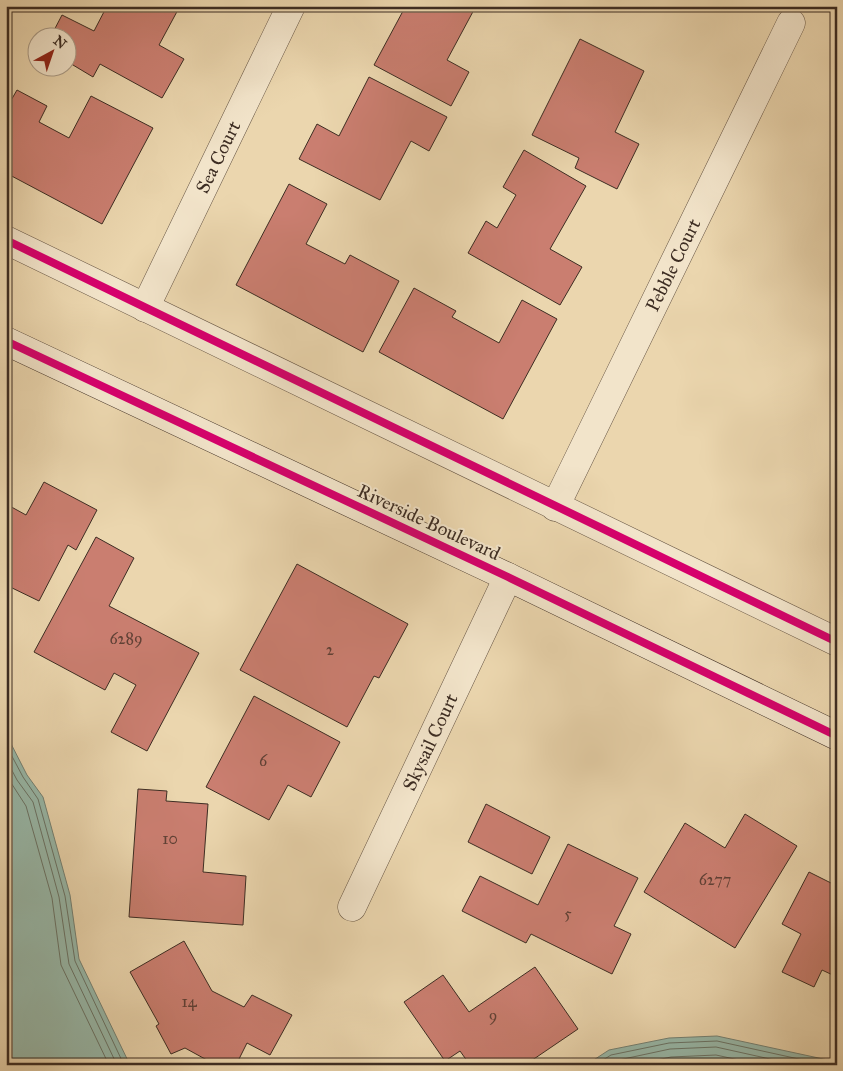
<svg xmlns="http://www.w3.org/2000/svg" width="843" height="1071" font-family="'IM FELL Great Primer',serif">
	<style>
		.water { fill: #98b9aa; stroke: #748174 }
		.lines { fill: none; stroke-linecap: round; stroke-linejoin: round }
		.shore { stroke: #6a7366; stroke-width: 1 }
		.building { fill: #ca7e70; stroke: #3d2d23 }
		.minor-casing { stroke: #685746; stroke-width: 29 }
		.secondary-casing { stroke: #3d2d23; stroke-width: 29 }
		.minor { stroke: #f2e4ca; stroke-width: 28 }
		.secondary { stroke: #f2e4ca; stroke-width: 28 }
		.cycleway-casing { stroke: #f2e4ca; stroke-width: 11 }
		.cycleway { stroke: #d6006c; stroke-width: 8 }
		.labels { text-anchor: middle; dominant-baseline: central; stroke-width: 4; stroke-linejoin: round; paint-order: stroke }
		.number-label { font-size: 16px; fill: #604136 }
		.street-label { font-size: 19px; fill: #3d2d23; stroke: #f2e4ca }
	</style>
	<rect width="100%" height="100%" fill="#ebd6ae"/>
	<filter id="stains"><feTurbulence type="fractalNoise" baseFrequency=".004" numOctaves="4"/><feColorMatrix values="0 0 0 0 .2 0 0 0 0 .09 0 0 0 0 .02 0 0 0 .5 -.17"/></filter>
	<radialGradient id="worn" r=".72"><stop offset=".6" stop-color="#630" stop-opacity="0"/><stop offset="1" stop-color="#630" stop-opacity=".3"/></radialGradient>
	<g class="water">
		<path d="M6,734L27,775L43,797L70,895L79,959L130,1065H6Z"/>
		<path d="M717,1036L837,1062V1065H586L609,1050L669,1038Z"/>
	</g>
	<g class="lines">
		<g class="shore">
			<path d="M6,745L23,777L38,799L65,896L75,961L124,1065"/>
			<path d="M6,759L17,780L33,802L59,897L69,964L117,1065"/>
			<path d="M6,775L26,806L52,898L61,965L109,1065"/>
			<path d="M595,1065L611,1055L669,1043L717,1041L826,1065"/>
			<path d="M607,1065L614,1061L670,1049L716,1047L797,1065"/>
			<path d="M633,1065L671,1057L716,1055L762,1065"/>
		</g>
	</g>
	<g class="building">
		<path d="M107,6H180L159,45L184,59L162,98L100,64L93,77L68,62V38H50L62,15L94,31Z"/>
		<path d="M393,6H476L447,60L469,72L451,106L374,65L403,11Z"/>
		<path d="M580,39L644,71L615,132L639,144L617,189L575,168L579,158L532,135Z"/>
		<path d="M369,77L447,117L429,151L411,141L380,200L299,159L317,124L339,136Z"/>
		<path d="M17,90L47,106L39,122L69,138L91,96L153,128L102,224L6,173V109Z"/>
		<path d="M524,150L586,186L550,249L582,267L560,305L468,253L486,221L497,228L516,195L503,187Z"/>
		<path d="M289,184L327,204L306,244L345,264L350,255L399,281L363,352L236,285Z"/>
		<path d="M414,288L456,311L452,317L499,343L522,300L557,319L503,419L379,352Z"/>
		<path d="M44,482L97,510L76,550L68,545L39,601L6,585V504L26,515Z"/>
		<path d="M96,537L134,558L109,606L199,653L147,751L111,732L136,685L114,673L105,690L34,652Z"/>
		<path d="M297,564L408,624L379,678L374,676L347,727L240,670Z"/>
		<path d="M254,696L340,742L311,797L288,785L269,820L206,787Z"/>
		<path d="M138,789L167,791L166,801L208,804L203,872L246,876L243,925L129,917Z"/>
		<path d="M486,804L550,837L532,874L468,842Z"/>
		<path d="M745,814L797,846L735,948L644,892L685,823L725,848Z"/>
		<path d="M568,844L638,878L614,926L631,934L612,974L531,934L526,943L462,911L480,876L538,905Z"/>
		<path d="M809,872L837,886V977L822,970L814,987L782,972L801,934L782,924Z"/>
		<path d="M184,941L212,991L244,1007L252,995L292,1015L270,1055L247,1043L236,1065H216L185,1048L171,1054L156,1026L159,1024L130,972Z"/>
		<path d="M535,967L578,1029L525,1065H470L460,1051L445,1061L404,1002L443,975L469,1012Z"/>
	</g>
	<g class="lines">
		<g class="minor-casing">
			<g id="minor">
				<path d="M6,240L837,642"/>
				<path d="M145,308L291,6"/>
				<path d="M555,507L791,23"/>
				<path d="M352,907L508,577"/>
			</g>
		</g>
		<g class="secondary-casing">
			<path id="secondary" d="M6,341L508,577L837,736"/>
		</g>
		<use href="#minor" class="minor"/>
		<use href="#secondary" class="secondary"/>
		<g class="cycleway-casing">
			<g id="cycleway">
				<path d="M6,240L837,642"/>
				<path d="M6,341L508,577L837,736"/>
			</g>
		</g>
		<use href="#cycleway" class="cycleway"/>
	</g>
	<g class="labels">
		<g class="number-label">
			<text x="126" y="638">6289</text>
			<text x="330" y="649">2</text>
			<text x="263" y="760">6</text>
			<text x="170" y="838">10</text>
			<text x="715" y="879">6277</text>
			<text x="568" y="913">5</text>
			<text x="189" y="1001">14</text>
			<text x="493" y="1015">9</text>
		</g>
		<g class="street-label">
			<text transform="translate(218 157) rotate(-64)">Sea Court</text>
			<text transform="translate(673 265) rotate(-64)">Pebble Court</text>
			<text transform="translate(429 522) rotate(25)">Riverside Boulevard</text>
			<text transform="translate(430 742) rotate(-65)">Skysail Court</text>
		</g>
	</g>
	<rect width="843" height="1071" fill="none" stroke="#ebd6ae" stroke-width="25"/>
	<rect x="8" y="8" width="828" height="1056" fill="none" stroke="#3d2d23" stroke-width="2.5"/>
	<rect x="12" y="12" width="818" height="1046" fill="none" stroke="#3d2d23"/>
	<g transform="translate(52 52) rotate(40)"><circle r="24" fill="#f2e4ca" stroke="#aa9b87"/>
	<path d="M0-4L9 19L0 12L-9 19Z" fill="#8f2418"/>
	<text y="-8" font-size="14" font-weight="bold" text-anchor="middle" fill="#3d2d23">N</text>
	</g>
	<rect width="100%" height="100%" filter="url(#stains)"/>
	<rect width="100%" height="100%" fill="url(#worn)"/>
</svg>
